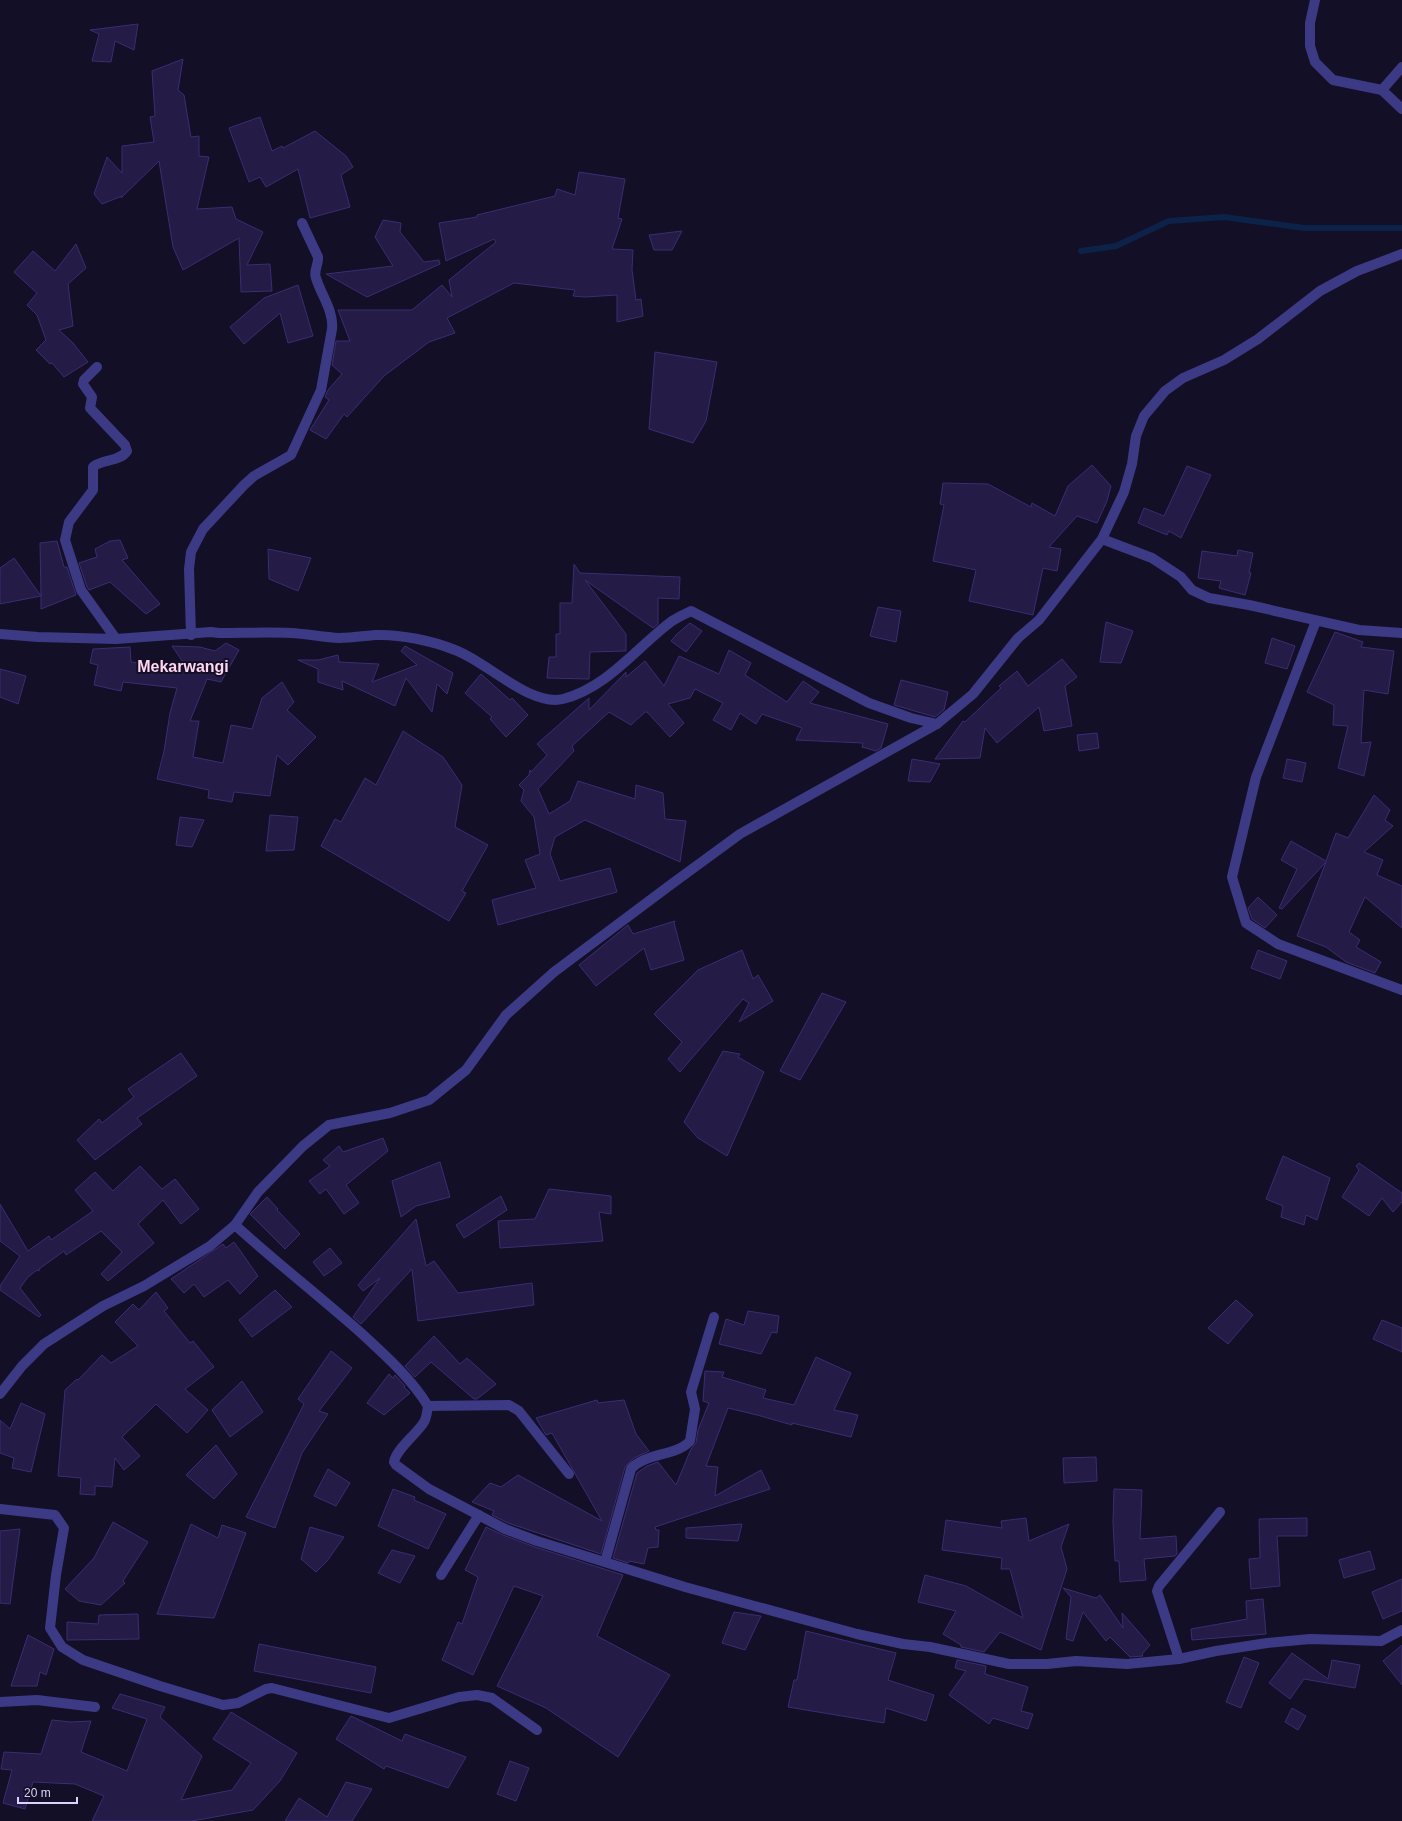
<svg xmlns="http://www.w3.org/2000/svg" width="1402" height="1821" font-family="Helvetica,sans-serif">
	<style>
		.lines { fill: none; stroke-linecap: round; stroke-linejoin: round }
		.stream { stroke: #0c2248; stroke-width: 6 }
		.building { fill: #241b47; stroke: #3b2d73 }
		.street { stroke: #3d3a85; stroke-width: 10 }
		.labels { text-anchor: middle; dominant-baseline: central; stroke-width: 4; stroke-linejoin: round; paint-order: stroke }
		.quarter-label { font-size: 16px; font-weight: bold; fill: #ffd6f0; stroke: #130f26 }
	</style>
	<rect width="100%" height="100%" fill="#130f26"/>
	<g class="lines">
		<path class="stream" d="M1081,251L1116,246L1169,221L1224,217L1304,228H1402"/>
	</g>
	<g class="building">
		<path d="M138,24L134,50L115,41L111,62L92,61L99,34L90,30Z"/>
		<path d="M183,59L178,90L184,95L191,137L199,136V156L209,157L197,209L232,207L236,219L263,232L247,265L270,264L272,291L241,292L239,238L183,270L173,247L159,161L121,198L122,196L102,204L94,194L107,157L122,173V146L154,142L150,117L155,116L152,71Z"/>
		<path d="M260,117L272,151L282,146L283,148L315,131L346,156L353,167L341,175L350,207L310,218L298,169L266,187L260,177L249,182L229,128Z"/>
		<path d="M579,172L625,179L618,218L622,219L612,249L633,250L632,270L636,300L641,299L643,316L617,322V295L585,297L573,296L575,290L514,283L447,318L455,333L429,342L384,376L347,417L344,414L326,439L310,430L329,400L325,397L328,390L342,374L332,365L336,341H350L338,310H412L442,285L452,297L449,280L496,242L494,239L446,261L439,223L477,217V215L555,196L557,189L575,195Z"/>
		<path d="M383,220L401,223L400,232L424,262L439,260L440,264L367,297L326,274L393,266L375,237Z"/>
		<path d="M682,231L672,250H654L649,235Z"/>
		<path d="M76,244L86,268L68,284L73,326L59,330L73,343L88,362L64,377L52,363L50,364L36,350L46,340L37,315L27,305L37,293L14,272L33,251L55,271Z"/>
		<path d="M298,285L313,336L288,343L280,313L244,344L230,327L264,298Z"/>
		<path d="M655,352L717,362L706,421L693,443L649,429Z"/>
		<path d="M1092,465L1111,486L1107,501L1097,523L1077,516L1049,547L1061,549L1057,571L1043,568L1033,615L969,601L976,570L933,561L944,505L940,504L943,483L988,484L1031,507L1032,503L1055,516L1068,486Z"/>
		<path d="M1187,466L1211,475L1181,538L1169,531L1167,535L1138,523L1144,508L1164,516Z"/>
		<path d="M120,540L128,558L122,560L160,604L146,614L110,582L89,590L87,587L79,563L97,557L95,549L110,541Z"/>
		<path d="M57,541L64,567H67L76,595L41,609V596L0,604V568L14,558L41,596L40,543Z"/>
		<path d="M268,549L311,558L298,591L269,579Z"/>
		<path d="M1238,550L1253,553L1249,573H1251L1245,595L1219,588L1221,581L1198,578L1202,551L1237,556Z"/>
		<path d="M574,564L580,573L680,577L679,599L658,598V624L653,628L585,580L626,634V651L590,652L589,679L547,678L549,657H556V634H560V603H572Z"/>
		<path d="M878,607L901,611L896,642L870,636Z"/>
		<path d="M1106,622L1133,631L1121,663L1100,662Z"/>
		<path d="M690,623L702,631L686,652L671,641L677,634Z"/>
		<path d="M1335,632L1363,642L1361,647L1394,651L1388,694L1364,690L1361,743L1371,742L1364,776L1338,768L1348,726L1333,725L1334,705L1307,692Z"/>
		<path d="M1272,638L1295,646L1287,669L1265,663Z"/>
		<path d="M226,643L239,650L221,682L207,679L190,721H199L193,757L223,763L231,725L252,729L262,698L282,682L294,702L287,710L316,737L288,765L277,755L270,796L234,792L232,802L208,798L209,790L157,779L164,751L170,713L177,688L123,682L121,691L94,685L98,665L90,663L93,649L130,647L131,662L187,668L172,646L200,647L215,651Z"/>
		<path d="M405,646L453,673L447,694L437,684L432,712L406,678L395,706L342,681L343,690L318,682V669L298,660H318L338,655L339,662L379,664L372,682L417,665L401,651Z"/>
		<path d="M729,650L751,663L745,675L787,702L803,681L819,692L810,703L888,724L881,748L876,751L862,747L863,743L796,740L802,728L762,714L756,724L740,713L731,730L713,720L723,703L695,689L690,698L668,704L684,723L670,737L647,712H645L631,725L609,712L572,746L574,751L538,789L549,814L570,801L578,781L635,799L636,785L663,793L665,819L686,821L680,862L585,820L555,837L550,854L560,881L610,868L617,892L498,925L492,900L536,888L525,860L540,854L534,817L521,801L524,790L519,785L529,775L530,770L531,772L547,755L537,744L589,698V710L626,672V677L645,661L664,686L679,656L719,674Z"/>
		<path d="M1062,659L1077,677L1065,686L1072,726L1044,731L1039,707L997,743L985,728L980,758L935,759L963,721L965,722L1001,688L999,686L1017,671L1028,686Z"/>
		<path d="M0,669L26,676L18,704L0,697Z"/>
		<path d="M481,674L510,700L512,698L528,715L506,737L490,719L492,717L465,693Z"/>
		<path d="M901,680L948,692L944,710L935,717L894,705Z"/>
		<path d="M403,731L443,757L462,785L455,827L488,845L462,891L466,893L449,921L321,846L335,819L341,822L365,778L376,785Z"/>
		<path d="M1097,733L1099,748L1079,751L1077,735Z"/>
		<path d="M912,759L940,764L930,782L908,781Z"/>
		<path d="M1287,759L1306,763L1302,782L1283,778Z"/>
		<path d="M1374,795L1390,810L1385,820L1393,826L1364,852L1383,860L1377,875L1402,886V928L1365,897L1349,932L1360,940L1356,947L1381,962L1375,973L1346,962L1326,947L1297,936L1326,862L1282,909L1279,908L1297,869L1281,860L1291,841L1326,861L1336,833L1348,838Z"/>
		<path d="M270,815L298,817L294,850L266,851Z"/>
		<path d="M180,817L204,820L192,847L176,845Z"/>
		<path d="M1258,897L1277,915L1265,928L1252,919L1248,908Z"/>
		<path d="M675,921L674,923L684,960L651,970L644,948L596,986L579,965L628,925L633,934Z"/>
		<path d="M742,950L753,979L758,975L773,1001L739,1022L749,1003L743,999L680,1072L668,1059L682,1042L654,1014L698,970Z"/>
		<path d="M1258,950L1287,961L1280,979L1251,968Z"/>
		<path d="M822,993L846,1002L800,1080L780,1071Z"/>
		<path d="M723,1051L740,1054L738,1057L764,1072L727,1156L698,1138L684,1122Z"/>
		<path d="M181,1053L197,1076L137,1118L142,1124L95,1160L77,1140L99,1119L102,1123L134,1097L128,1089Z"/>
		<path d="M383,1138L388,1151L346,1185L359,1203L344,1214L326,1189L320,1194L309,1181L330,1166L323,1160L339,1146L343,1152Z"/>
		<path d="M1283,1156L1330,1178L1317,1220L1306,1215L1304,1225L1281,1217L1283,1206L1266,1199Z"/>
		<path d="M440,1162L450,1197L416,1206L401,1217L392,1181Z"/>
		<path d="M1359,1163L1402,1193V1202L1393,1212L1382,1198L1369,1216L1342,1197L1359,1170L1356,1166Z"/>
		<path d="M140,1166L162,1189L175,1179L199,1209L181,1224L163,1200L138,1224L154,1243L108,1281L101,1274L122,1252L101,1231L66,1255L64,1251L39,1269V1271L37,1270L28,1277L20,1288L41,1315L39,1317L0,1290V1286L20,1256L0,1241V1204L28,1251L49,1236L51,1240L93,1211L75,1190L95,1172L113,1191Z"/>
		<path d="M549,1189L611,1196V1214L599,1212L603,1241L500,1248L498,1221L535,1219Z"/>
		<path d="M501,1196L507,1210L464,1238L456,1225Z"/>
		<path d="M267,1197L278,1209L277,1210L300,1234L285,1249L250,1214Z"/>
		<path d="M416,1219L426,1266L434,1261L458,1293L532,1283L534,1305L418,1321L412,1269L361,1324L353,1317L380,1278L363,1291L358,1285Z"/>
		<path d="M234,1242L258,1276L240,1294L228,1280L204,1297L194,1284L184,1293L171,1279L223,1244L226,1248Z"/>
		<path d="M330,1248L342,1263L324,1276L313,1262Z"/>
		<path d="M275,1290L292,1307L252,1337L239,1320Z"/>
		<path d="M156,1292L168,1308L164,1311L190,1343L193,1341L214,1367L185,1389L208,1410L187,1433L156,1404L122,1437L140,1456L124,1470L115,1458L112,1487L95,1486V1495L80,1494L81,1478L58,1476L65,1390L77,1379L78,1380L102,1355L111,1363L138,1346L115,1322L133,1304L139,1310Z"/>
		<path d="M1236,1300L1253,1315L1228,1344L1208,1328Z"/>
		<path d="M748,1311L779,1316L777,1333L772,1332L761,1354L719,1344L726,1319L744,1325Z"/>
		<path d="M1382,1320L1402,1328V1352L1373,1339Z"/>
		<path d="M434,1336L460,1364L467,1358L496,1384L477,1399H474L431,1362L415,1377L405,1366Z"/>
		<path d="M331,1351L352,1368L319,1411L328,1414L302,1453L275,1528L246,1517L304,1404L298,1399Z"/>
		<path d="M816,1357L851,1373L834,1410L858,1415L851,1437L792,1423V1425L757,1415L728,1408L706,1466L718,1467L715,1496L761,1470L770,1489L655,1527L656,1530H659L658,1547L648,1548L644,1564L629,1561L628,1563L613,1558L637,1473L647,1466L658,1462L676,1485L691,1449L696,1443L698,1430L709,1403L703,1401L705,1371L724,1372L722,1377L766,1390L763,1398L794,1405Z"/>
		<path d="M389,1374L393,1378L395,1375L405,1386L404,1387L410,1393L384,1415L367,1403Z"/>
		<path d="M242,1381L263,1412L230,1437L212,1410Z"/>
		<path d="M597,1400L598,1403L624,1400L636,1434L649,1451L634,1458L625,1467L601,1554L508,1523L492,1515L494,1511L472,1502L490,1483L501,1487L518,1475L602,1521L552,1433L546,1435L536,1418Z"/>
		<path d="M21,1403L45,1414L31,1472L12,1468L14,1458L0,1453V1420L10,1429Z"/>
		<path d="M216,1445L237,1474L214,1499L186,1475Z"/>
		<path d="M1096,1457L1097,1481L1064,1483L1063,1458Z"/>
		<path d="M328,1469L350,1483L336,1506L314,1496Z"/>
		<path d="M393,1489L415,1497L414,1500L446,1514L428,1549L378,1526Z"/>
		<path d="M1114,1489L1142,1490L1140,1539L1176,1536L1177,1554L1175,1556L1144,1559L1146,1580L1120,1582L1119,1561H1115L1113,1523Z"/>
		<path d="M1026,1518L1029,1541L1069,1524L1061,1547L1067,1569L1041,1650L1000,1632L984,1652L961,1647V1645L943,1634L956,1611L918,1602L925,1575L966,1586L1023,1618L1010,1569H1001L1002,1558L942,1550L946,1520L1002,1528L1001,1521Z"/>
		<path d="M1307,1518V1536H1277L1280,1586L1251,1589L1249,1559L1260,1558L1259,1519Z"/>
		<path d="M113,1522L148,1542L123,1581L125,1583L101,1605L79,1601L65,1589L94,1558Z"/>
		<path d="M191,1524L218,1538L222,1525L246,1533L214,1618L157,1614Z"/>
		<path d="M742,1524L738,1541L686,1538V1528Z"/>
		<path d="M310,1527L344,1537L327,1561L316,1572L301,1559Z"/>
		<path d="M486,1527L503,1535L535,1547L623,1575L597,1636L670,1675L618,1757L546,1708L497,1686L543,1596L514,1586L473,1675L442,1660L458,1622L462,1624L478,1577L465,1570Z"/>
		<path d="M20,1529L10,1604L0,1603V1531Z"/>
		<path d="M392,1550L415,1556L400,1583L378,1573Z"/>
		<path d="M1370,1551L1375,1569L1344,1578L1339,1560Z"/>
		<path d="M1402,1579V1611L1383,1619L1372,1592Z"/>
		<path d="M1063,1588L1096,1598L1100,1595L1123,1628L1122,1613L1150,1645L1142,1654L1143,1656L1130,1657L1110,1637L1106,1641L1083,1612L1073,1641L1066,1639L1071,1597Z"/>
		<path d="M1263,1599L1266,1634L1192,1640L1191,1629L1247,1619L1246,1601Z"/>
		<path d="M734,1612L761,1616L745,1650L722,1643Z"/>
		<path d="M138,1614L139,1639L67,1640V1622L98,1624L99,1615Z"/>
		<path d="M806,1631L896,1653L888,1680L934,1695L926,1721L886,1708L884,1723L788,1707L794,1680H797Z"/>
		<path d="M28,1635L54,1649L46,1675L40,1672L37,1686H11Z"/>
		<path d="M259,1644L376,1667L371,1693L254,1671Z"/>
		<path d="M1402,1645V1685L1383,1661Z"/>
		<path d="M1292,1653L1328,1679L1332,1660L1360,1665L1355,1688L1304,1679L1290,1699L1269,1683Z"/>
		<path d="M1244,1657L1259,1663L1241,1708L1226,1702Z"/>
		<path d="M957,1660L986,1666L985,1674L1028,1687L1021,1711L1033,1714L1028,1729L993,1718L989,1724L949,1695L966,1671L955,1668Z"/>
		<path d="M120,1694L165,1707L160,1717L202,1756L181,1800L232,1790L251,1763L213,1739L231,1712L297,1753L280,1781L253,1810L192,1821H92L104,1796L75,1784L33,1782L25,1809L3,1803L12,1770L1,1769L4,1752L41,1754L52,1720L71,1722L91,1721L81,1752L127,1771L147,1719L112,1708Z"/>
		<path d="M1292,1708L1306,1716L1298,1730L1285,1722Z"/>
		<path d="M351,1716L402,1741L405,1734L466,1757L448,1788L386,1766L384,1769L336,1739Z"/>
		<path d="M510,1761L529,1768L516,1801L497,1794Z"/>
		<path d="M346,1782L372,1789L352,1821H285L299,1798L327,1817Z"/>
	</g>
	<g class="lines">
		<g class="street">
			<path d="M1315,0L1310,23V46L1315,62L1333,80L1382,90"/>
			<path d="M1402,67L1382,90L1402,109"/>
			<path d="M97,367L84,380L83,384L92,397L90,408L125,445L127,451C120,462 102,459 93,467V490L69,522L65,540L81,590L116,639"/>
			<path d="M1102,539L1152,558L1181,577L1192,590L1209,598L1249,605L1359,630L1402,633"/>
			<path d="M1316,621L1256,777L1232,877L1246,923L1278,944L1402,990"/>
			<path d="M0,634L38,637L116,639L211,632L219,633C243,633 267,632 291,633C307,634 323,637 339,638C351,638 364,636 375,635C400,634 433,641 455,650C486,661 530,707 563,699C607,688 637,647 672,621C678,617 685,614 691,611L869,703L911,718L937,724L973,694L1018,638L1039,620L1102,539L1124,492L1132,464L1136,436L1144,416L1165,391L1183,378L1224,360L1258,339L1320,291L1357,271L1402,254"/>
			<path d="M191,635L189,569L191,552L203,529L244,485L254,476L291,455L321,390L332,329C334,311 321,295 316,278C313,271 319,264 318,257L302,223"/>
			<path d="M235,1225C276,1262 319,1296 360,1332C385,1355 411,1378 428,1406C427,1411 427,1417 424,1422C417,1434 396,1449 394,1462L396,1465L429,1489L505,1529L537,1541L685,1587L857,1634L903,1644L930,1647L1009,1664H1047L1076,1661L1127,1664L1179,1659L1216,1651L1267,1643L1310,1639L1381,1641L1402,1630"/>
			<path d="M0,1394L22,1366L44,1344L103,1306L144,1286L210,1246L235,1225L258,1192L303,1146L329,1125L390,1113L429,1100L466,1070L506,1015L554,972L673,883L740,834L937,724"/>
			<path d="M428,1406L509,1405L519,1411L569,1474"/>
			<path d="M0,1509L55,1515L64,1528L56,1575L50,1628L62,1647L83,1660L160,1686L223,1705L238,1703L266,1689L272,1688L389,1718L459,1697L477,1695L492,1698L537,1730"/>
			<path d="M605,1562L631,1469C644,1453 677,1456 690,1441L695,1409L691,1392L714,1317"/>
			<path d="M441,1575L479,1515"/>
			<path d="M1179,1659L1157,1591L1159,1586L1220,1512"/>
			<path d="M0,1702L37,1700L95,1707"/>
		</g>
	</g>
	<g class="labels">
		<g class="quarter-label">
			<text x="183" y="666">Mekarwangi</text>
		</g>
	</g>
	<path d="M18 1797v6h59v-6" fill="none" stroke="#d9d4ff" stroke-width="2"/>
	<text x="24" y="1797" font-size="12" fill="#d9d4ff" stroke="#130f26" stroke-width="3" paint-order="stroke">20 m</text>
</svg>
